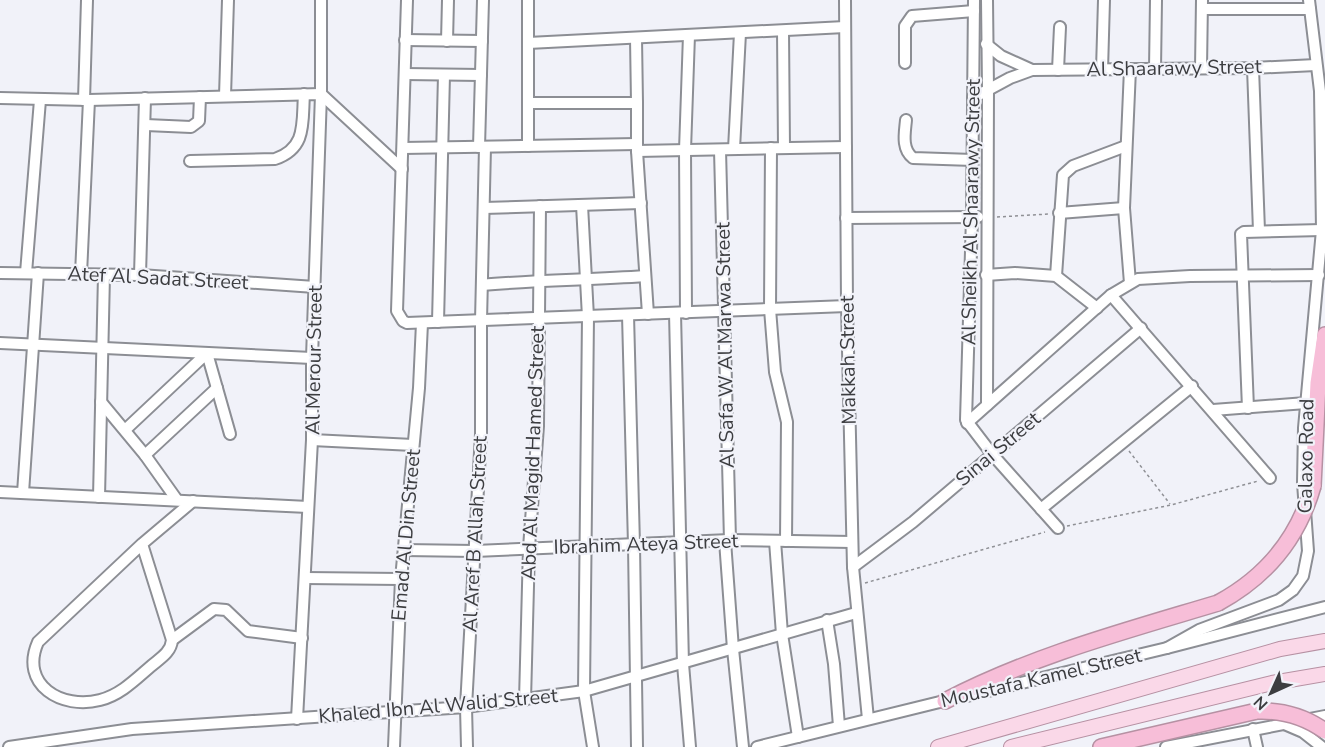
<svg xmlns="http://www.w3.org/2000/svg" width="1325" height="747" font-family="'Nunito Sans',sans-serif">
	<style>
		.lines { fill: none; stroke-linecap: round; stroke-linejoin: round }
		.minor-casing { stroke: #8c8e94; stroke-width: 14 }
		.major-casing { stroke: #b691a3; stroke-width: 16 }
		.highway-casing { stroke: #b691a3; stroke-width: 18 }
		.path { stroke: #8f9095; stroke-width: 1.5; stroke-dasharray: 3 3; stroke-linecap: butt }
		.minor { stroke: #fff; stroke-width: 10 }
		.major { stroke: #fad8e8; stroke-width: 14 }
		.highway { stroke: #f7bed8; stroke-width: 15 }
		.highway-bridge-casing { stroke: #b691a3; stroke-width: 18; stroke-linecap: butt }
		.highway-bridge { stroke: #f7bed8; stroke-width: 15 }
		.labels { text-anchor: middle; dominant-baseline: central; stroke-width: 4.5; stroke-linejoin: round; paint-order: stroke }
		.street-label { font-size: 20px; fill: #3c3d40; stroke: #f1f2f9 }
	</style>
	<rect width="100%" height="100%" fill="#f1f2f9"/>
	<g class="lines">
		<g class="minor-casing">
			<g id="minor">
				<path d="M407,0L397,311L403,321L407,323L847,306"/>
				<path d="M528,0V146"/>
				<path d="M845,0L847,306L853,567L868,719"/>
				<path d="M974,0L972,217L966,420L992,454L1058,528"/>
				<path d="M987,0L988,88L987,405"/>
				<path d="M1202,9H1310"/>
				<path d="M783,31L784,148"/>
				<path d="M636,38L637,103"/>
				<path d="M405,40L482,41"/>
				<path d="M447,41L448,0"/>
				<path d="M528,43L845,27"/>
				<path d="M986,44L1001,56L1032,70"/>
				<path d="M905,63V26L912,16L974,11"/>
				<path d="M1201,68L1202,0"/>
				<path d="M1253,68L1259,231"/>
				<path d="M1130,69L1124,208L1130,283"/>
				<path d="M1155,69L1156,0"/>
				<path d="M1058,70L1060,27"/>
				<path d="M1102,70L1104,0"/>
				<path d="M405,74L481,75"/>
				<path d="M225,96L228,0"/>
				<path d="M0,98L89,100L321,94L402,169"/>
				<path d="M973,98L1010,78L1032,70L1253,68L1316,65"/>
				<path d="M84,100L87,0"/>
				<path d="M528,103H637V151L846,147"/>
				<path d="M906,120C905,132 901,149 913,158L973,160"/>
				<path d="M146,125L191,127L199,121L200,97"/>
				<path d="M479,147L483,0"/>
				<path d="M403,148L637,144"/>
				<path d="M771,148L770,309L775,372L787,422L786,541"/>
				<path d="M734,149L740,33"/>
				<path d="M720,150L730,540"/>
				<path d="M637,151L648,314"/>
				<path d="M190,161L275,159C307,148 302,123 304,94"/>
				<path d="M582,205L588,317L584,691L593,747"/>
				<path d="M484,208L641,203"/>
				<path d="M1059,213L1124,208"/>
				<path d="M846,218L978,217"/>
				<path d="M0,273L140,275L315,287"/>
				<path d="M26,273L40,100"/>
				<path d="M81,274L89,100"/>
				<path d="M140,275L145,98"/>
				<path d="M986,275L1015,273L1056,276L1097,308"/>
				<path d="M1056,276L1063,175L1073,166L1126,146"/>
				<path d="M482,285C536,280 591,280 645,276"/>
				<path d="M1111,295L1270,478"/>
				<path d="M675,313L683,664L690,747"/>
				<path d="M686,313L685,150L689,35"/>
				<path d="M628,315L634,545L637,747"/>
				<path d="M438,322L444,75"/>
				<path d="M0,343L312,358"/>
				<path d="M101,402L145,455L177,500"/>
				<path d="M1248,408L1241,234L1244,232L1322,230"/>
				<path d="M1213,410L1306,403"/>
				<path d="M967,423L1111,295L1138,279L1190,276L1319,275"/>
				<path d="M125,430L207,353L230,434"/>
				<path d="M312,440L413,445"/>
				<path d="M145,455L217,388"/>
				<path d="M0,492L308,507"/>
				<path d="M23,493L38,273"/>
				<path d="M99,497L104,275"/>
				<path d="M1041,509L1192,386"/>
				<path d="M725,541L733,649L743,747"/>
				<path d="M775,541L782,634L798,737"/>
				<path d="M142,544L38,642C19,685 62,710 100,700C120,695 135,680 150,667C159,659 171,653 172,640L142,544L193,501"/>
				<path d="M404,550L475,551L730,540L852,542"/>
				<path d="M853,567L913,522L1141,328"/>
				<path d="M305,578L401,579"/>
				<path d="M827,620L834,664L839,726"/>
				<path d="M172,640L214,609L226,610L248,631L302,638"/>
				<path d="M1167,648L1199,630L1279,600L1293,590L1303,576L1308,551L1303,483L1304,428L1322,230L1320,91L1309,0"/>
				<path d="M967,696L1167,648L1325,607"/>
				<path d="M525,700L529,548L538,426L540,206"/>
				<path d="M297,719L312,440V358L321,94V0"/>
				<path d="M1282,723L1303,732L1322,747"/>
				<path d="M1253,729L1257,747"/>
				<path d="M9,747L132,729L466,707L584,691L856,613"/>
				<path d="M394,747L401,579L419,388L422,323"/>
				<path d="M467,747L466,707L481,434V321L485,147"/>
				<path d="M757,747L952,699"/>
				<path d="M1166,747L1325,716"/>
			</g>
		</g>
		<g class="major-casing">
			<g id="major">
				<path d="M938,747L1280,649L1325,641"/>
				<path d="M1011,747L1272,683L1325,674"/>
			</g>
		</g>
		<g class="highway-casing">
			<g id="highway">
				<path d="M1313,486L1318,383L1325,335"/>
				<path d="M945,701C1031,656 1125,631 1218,603"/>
				<path d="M1101,747L1257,711"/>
			</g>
		</g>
		<g class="path">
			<path d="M997,217L1049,214"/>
			<path d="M1129,451L1170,504"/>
			<path d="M1067,526L1171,505L1258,481"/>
			<path d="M865,583L1045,532"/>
		</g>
		<use href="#minor" class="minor"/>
		<use href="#major" class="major"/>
		<use href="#highway" class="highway"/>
		<g class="highway-bridge-casing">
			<g id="highway-bridge">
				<path d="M1218,603C1266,577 1298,539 1313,486"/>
				<path d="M1257,711C1283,710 1304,716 1325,731"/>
			</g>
		</g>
		<use href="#highway-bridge" class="highway-bridge"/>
	</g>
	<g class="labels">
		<g class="street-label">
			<text transform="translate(1174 68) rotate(-1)">Al Shaarawy Street</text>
			<text transform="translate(971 212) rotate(-89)">Al Sheikh Al Shaarawy Street</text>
			<text transform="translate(158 278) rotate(3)">Atef Al Sadat Street</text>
			<text transform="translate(725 345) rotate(-91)">Al Safa W Al Marwa Street</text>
			<text transform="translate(314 360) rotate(-89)">Al Merour Street</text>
			<text transform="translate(848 360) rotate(-91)">Makkah Street</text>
			<text transform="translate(998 449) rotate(-40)">Sinai Street</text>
			<text transform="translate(533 453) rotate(-88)">Abd Al Magid Hamed Street</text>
			<text transform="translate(1306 456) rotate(-89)">Galaxo Road</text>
			<text transform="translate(475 534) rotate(-87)">Al Aref B Allah Street</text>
			<text transform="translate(406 535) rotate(-85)">Emad Al Din Street</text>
			<text transform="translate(646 544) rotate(-2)">Ibrahim Ateya Street</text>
			<text transform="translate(1041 678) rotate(-13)">Moustafa Kamel Street</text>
			<text transform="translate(438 706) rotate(-5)">Khaled Ibn Al Walid Street</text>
		</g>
	</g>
	<g transform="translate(1271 693) rotate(225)" stroke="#f1f2f9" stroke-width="4.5" paint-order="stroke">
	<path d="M0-4.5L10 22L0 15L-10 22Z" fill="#3c3d40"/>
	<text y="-9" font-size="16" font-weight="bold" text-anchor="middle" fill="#3c3d40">N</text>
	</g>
</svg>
